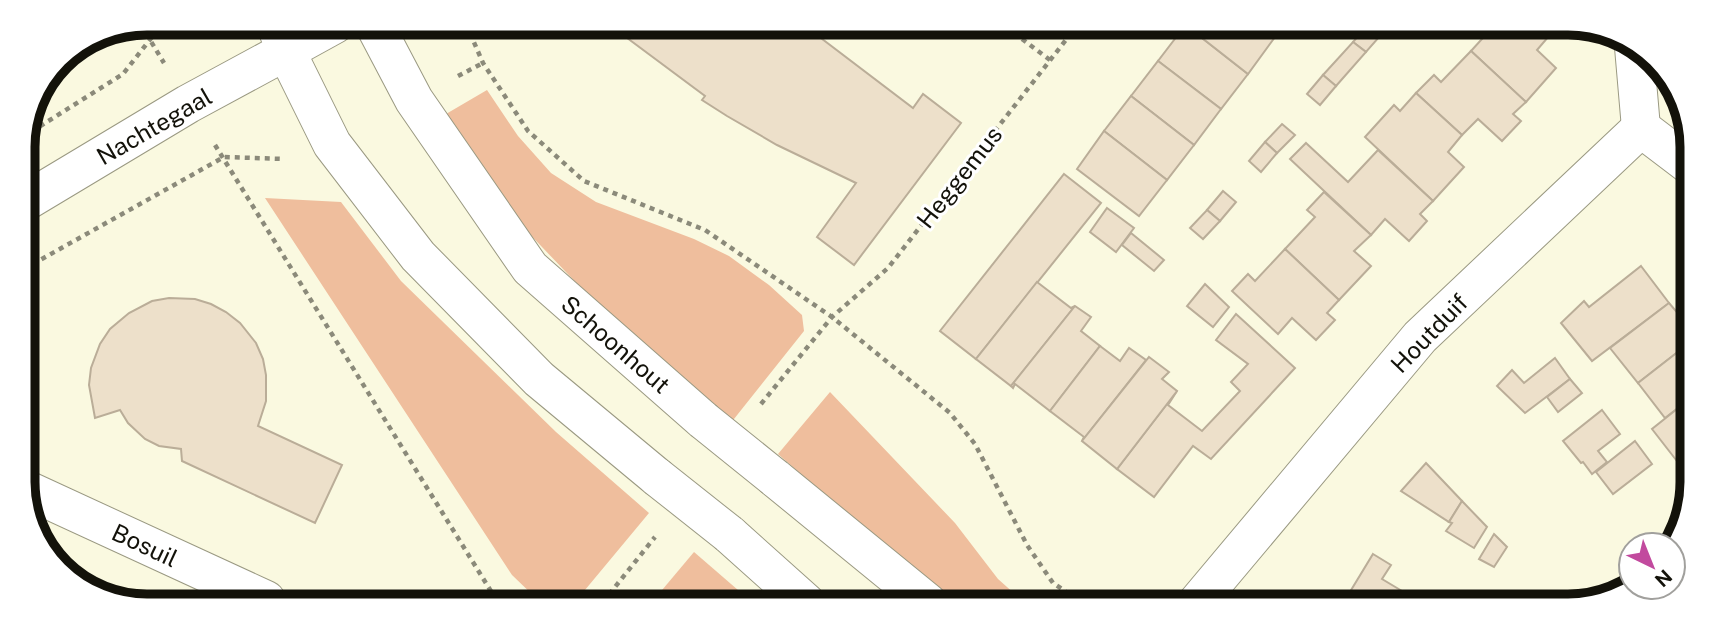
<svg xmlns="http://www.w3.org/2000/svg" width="1715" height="629" font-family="'Public Sans',sans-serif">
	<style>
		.green { fill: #efbe9d }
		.building { fill: #ede0ca; stroke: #baad98; stroke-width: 2 }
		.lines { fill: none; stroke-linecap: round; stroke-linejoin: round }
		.minor-casing { stroke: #9a9982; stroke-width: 40 }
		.secondary-casing { stroke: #9a9982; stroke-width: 40 }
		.path { stroke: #8b8a7a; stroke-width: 4.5; stroke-dasharray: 5 5; stroke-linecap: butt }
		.minor { stroke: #fff; stroke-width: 38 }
		.secondary { stroke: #fff; stroke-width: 38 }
		.secondary-bridge-casing { stroke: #9a9982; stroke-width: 40; stroke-linecap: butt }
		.secondary-bridge { stroke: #fff; stroke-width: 38 }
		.labels { text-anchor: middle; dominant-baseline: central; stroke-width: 6; stroke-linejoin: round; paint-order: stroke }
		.street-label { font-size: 24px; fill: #13120a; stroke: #fff }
		.rim { fill: none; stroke: #13120a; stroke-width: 9 }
	</style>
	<rect width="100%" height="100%" fill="#faf9e0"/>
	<g class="green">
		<path d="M487,90L518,136L551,173L596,202L694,239L729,256L769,285L802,315L804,331L730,424L630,339L520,224L446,114Z"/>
		<path d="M265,198L341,202L401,281L556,432L649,513L575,602H540L512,575Z"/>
		<path d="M830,392L955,523L998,579L1026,604L960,603L865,531L778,454Z"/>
		<path d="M694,552L753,603L652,602Z"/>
	</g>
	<g class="building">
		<path d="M604,25L805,26L913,108L923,94L961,123L854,265L817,237L856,183L777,145L727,116L702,100L705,96L615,29L613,33Z"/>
		<path d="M1184,27H1188L1248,74L1221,109L1158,61Z"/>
		<path d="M1188,27L1261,28L1275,37L1248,74Z"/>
		<path d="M1365,28H1387L1366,52L1353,42Z"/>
		<path d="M1491,29H1555L1537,50L1556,68L1526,102L1471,51Z"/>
		<path d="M1353,42L1366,52L1336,86L1323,75Z"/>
		<path d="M1471,51L1526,102L1513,114L1521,121L1502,141L1478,119L1462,135L1416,93L1434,75L1441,82Z"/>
		<path d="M1158,61L1221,109L1194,145L1131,96Z"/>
		<path d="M1323,75L1336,86L1320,105L1307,94Z"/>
		<path d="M1416,93L1462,135L1448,152L1464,167L1433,201L1365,137L1394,105L1400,111Z"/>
		<path d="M1131,96L1194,145L1167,180L1104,131Z"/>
		<path d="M1282,124L1295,135L1277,153L1265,142Z"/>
		<path d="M1104,131L1167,180L1139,216L1077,169Z"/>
		<path d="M1265,142L1277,153L1261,172L1249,161Z"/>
		<path d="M1306,143L1348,182L1378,150L1433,201L1420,214L1427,221L1409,241L1385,219L1371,235L1290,159Z"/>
		<path d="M1064,174L1101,203L976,359L940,331Z"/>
		<path d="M1223,191L1236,202L1220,221L1207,210Z"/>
		<path d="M1324,192L1371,235L1354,251L1371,266L1339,300L1285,249L1315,217L1307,210Z"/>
		<path d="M1107,208L1134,228L1116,252L1090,232Z"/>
		<path d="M1207,210L1220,221L1203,239L1190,228Z"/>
		<path d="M1131,233L1164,260L1154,271L1122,245Z"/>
		<path d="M1285,249L1339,300L1327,313L1335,320L1316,340L1292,318L1278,334L1232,291L1248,274L1255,281Z"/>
		<path d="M1641,266L1669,303L1592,361L1561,323L1584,301L1589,307Z"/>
		<path d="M1037,282L1071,308L1075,306L1011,386L976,359Z"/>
		<path d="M1205,284L1229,307L1213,327L1187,306Z"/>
		<path d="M169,298L195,299L211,304L226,312L240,323L256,343L263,359L266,375V401L258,426L342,465L315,523L182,461L181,449L159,446L145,439L128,423L120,410L95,418L89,385L91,368L100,344L110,329L129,313L152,301Z"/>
		<path d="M1669,303L1681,317L1689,311L1688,344L1638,383L1610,348Z"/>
		<path d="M1075,306L1091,317L1081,331L1100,346L1050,411L1015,384L1013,388L1011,386Z"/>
		<path d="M1236,314L1295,368L1211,459L1193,446L1154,497L1117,469L1177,391L1168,405L1202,431L1240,391L1231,382L1248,364L1216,340Z"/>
		<path d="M1688,344L1687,401L1665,418L1638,383Z"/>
		<path d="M1100,346L1120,361L1129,348L1146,360L1082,441L1084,437L1050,411Z"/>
		<path d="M1149,357L1169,372L1162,379L1177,391L1117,469L1082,441Z"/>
		<path d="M1555,358L1570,379L1525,413L1497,386L1512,370L1524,383Z"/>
		<path d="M1570,379L1582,393L1558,412L1547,397Z"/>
		<path d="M1687,401V460L1680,465L1652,429Z"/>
		<path d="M1602,410L1620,434L1598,451L1607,462L1592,474L1583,462L1581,463L1563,441Z"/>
		<path d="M1635,441L1652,464L1613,494L1596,472Z"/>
		<path d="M1426,463L1462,501L1449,522L1401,491Z"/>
		<path d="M1462,501L1487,527L1474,548L1446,531L1452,523L1449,522Z"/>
		<path d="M1494,534L1507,547L1494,567L1479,559Z"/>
		<path d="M1373,554L1391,565L1382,579L1407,594L1400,605H1342Z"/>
		<path d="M1407,594L1405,598L1417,605H1400Z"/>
		<path d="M1434,596L1450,605H1429Z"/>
	</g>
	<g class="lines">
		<g class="minor-casing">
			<g id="minor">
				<path d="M1634,47L1641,128"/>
				<path d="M23,203L188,104L286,51"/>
				<path d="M25,489L266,600"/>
				<path d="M1196,604L1420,337L1641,128L1691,166"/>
			</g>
		</g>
		<g class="secondary-casing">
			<g id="secondary">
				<path d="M275,23L286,51L332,144L418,256L539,379L657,477"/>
				<path d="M374,24L414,100L530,268L703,420"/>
				<path d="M286,51L335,24"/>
				<path d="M775,478L928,603"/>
				<path d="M729,534L806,603"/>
			</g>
		</g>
		<g class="path">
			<path d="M466,24L483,63L528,131L584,181L705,230L832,317L950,413L975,444L1027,545L1053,583L1084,604"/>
			<path d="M141,25L164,63"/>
			<path d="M1006,27L1050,60"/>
			<path d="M458,76L483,63"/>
			<path d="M23,137L123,74L163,23"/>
			<path d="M215,145L497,601"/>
			<path d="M24,269L224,157L284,159"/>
			<path d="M761,404L832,317L888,268L1076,27"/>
			<path d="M603,602L655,537"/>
		</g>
		<use href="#minor" class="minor"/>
		<use href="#secondary" class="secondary"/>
		<g class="secondary-bridge-casing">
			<g id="secondary-bridge">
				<path d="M703,420L775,478"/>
				<path d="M657,477L729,534"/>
			</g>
		</g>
		<use href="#secondary-bridge" class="secondary-bridge"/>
	</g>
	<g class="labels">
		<g class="street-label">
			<text transform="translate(154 126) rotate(-30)">Nachtegaal</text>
			<text transform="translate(959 177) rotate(-52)">Heggemus</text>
			<text transform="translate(1429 333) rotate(-46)">Houtduif</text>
			<text transform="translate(616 344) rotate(41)">Schoonhout</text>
			<text transform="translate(145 545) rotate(25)">Bosuil</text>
		</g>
	</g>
	<path d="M0 0H1715V629H0ZM147 35H1568A112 112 0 0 1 1680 147V482A112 112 0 0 1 1568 594H147A112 112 0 0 1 35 482V147A112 112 0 0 1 147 35Z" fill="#fff" fill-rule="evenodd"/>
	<path class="rim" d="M147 35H1568A112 112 0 0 1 1680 147V482A112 112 0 0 1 1568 594H147A112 112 0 0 1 35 482V147A112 112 0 0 1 147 35Z"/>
	<g transform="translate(1652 566) rotate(137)"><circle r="33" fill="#ffffff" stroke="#a1a09d" stroke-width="2"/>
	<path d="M0-5L12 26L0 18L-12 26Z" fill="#c24a9e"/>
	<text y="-10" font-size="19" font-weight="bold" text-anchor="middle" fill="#13120a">N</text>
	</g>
</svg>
